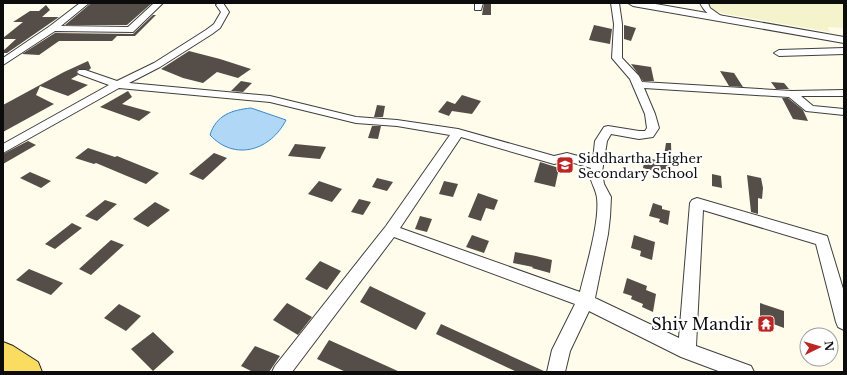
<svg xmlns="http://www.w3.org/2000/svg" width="847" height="375" font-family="'Libre Baskerville',serif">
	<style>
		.farmland { fill: #f5f3cc }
		.water { fill: #b0d8f6; stroke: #3689ce }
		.building { fill: #554e48 }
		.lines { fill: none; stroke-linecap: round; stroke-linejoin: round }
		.minor-casing { stroke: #3f3f3f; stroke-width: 2 }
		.tertiary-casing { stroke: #3f3f3f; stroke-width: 2 }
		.primary-casing { stroke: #1d1d1d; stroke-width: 2 }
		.minor { fill: #fff; fill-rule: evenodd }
		.tertiary { fill: #fff; fill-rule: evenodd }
		.primary { fill: #fadc61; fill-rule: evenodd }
		.labels { text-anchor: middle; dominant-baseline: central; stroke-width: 4; stroke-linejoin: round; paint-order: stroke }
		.poi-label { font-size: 13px; fill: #0c0c0c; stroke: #fff; text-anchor: start }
		.near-poi-label { font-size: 16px; fill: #0c0c0c; stroke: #fff; text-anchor: end }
	</style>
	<rect width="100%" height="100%" fill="#fffceb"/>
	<path class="farmland" d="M709,3H844V28L828,27L830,32L726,14L712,10Z"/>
	<path class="water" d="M251,108L286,120C271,150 235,162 210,135C216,115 232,110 251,108Z"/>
	<g class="building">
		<path d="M115,3H152L127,25H65L90,4Z"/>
		<path d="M484,3L491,4V15H482Z"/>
		<path d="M46,5L50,10L42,17H59L7,53H3V51L16,39H3V38L23,22H13L30,11H39Z"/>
		<path d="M153,15H156L135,36H117L112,41H59L39,55L22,54L55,33L133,34Z"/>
		<path d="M594,25L612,29L610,44L589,40Z"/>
		<path d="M624,25L636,28L631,41L624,39Z"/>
		<path d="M189,51L220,59L251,69L238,78L217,72L203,83L183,78L161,69Z"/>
		<path d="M88,61L91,68L89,70L78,69L76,72L78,75L71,79L88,85L68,96L40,86L36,95L54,104L3,132V105L64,72Z"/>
		<path d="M631,64L651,67L654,81H643Z"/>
		<path d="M720,71L734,73L743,87L729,86Z"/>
		<path d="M241,81L252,83L243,92L231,91Z"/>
		<path d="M771,82L784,83L789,89H776Z"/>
		<path d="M128,91L132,97L122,104L151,112L139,121L100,107Z"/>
		<path d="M462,95L481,101L472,114L452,111L449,116L438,112L447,101L455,104Z"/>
		<path d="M782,98H788L803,110L808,121L793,119Z"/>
		<path d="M377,105L385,106L383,117H374Z"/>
		<path d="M372,126H381L378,139L368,138Z"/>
		<path d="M28,141L36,145L3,164V154Z"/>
		<path d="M666,143H671L672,176L643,168L645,157L663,162Z"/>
		<path d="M295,144L326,147L320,159L288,156Z"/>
		<path d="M88,148L115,157L117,156L159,173L146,184L96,163L94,164L75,158Z"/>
		<path d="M214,153L227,158L203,180L189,174Z"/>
		<path d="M540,162L559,168L555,187L534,182Z"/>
		<path d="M30,172L51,181L41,188L20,178Z"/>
		<path d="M712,174L721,176L722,188L712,186Z"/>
		<path d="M747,175L761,178L763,188L762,199L758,198V214L751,212Z"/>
		<path d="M377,178L393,182L387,191L372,187Z"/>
		<path d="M319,181L342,189L332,202L308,194Z"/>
		<path d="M444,181L458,184L453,197L439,194Z"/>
		<path d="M478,193L498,200L494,210L486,208L481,221L468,217Z"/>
		<path d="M359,199L371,202L363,215L351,212Z"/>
		<path d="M105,200L117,204L97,221L85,216Z"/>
		<path d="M155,202L170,210L148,227L133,219Z"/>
		<path d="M653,203L662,206V209L670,211L668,225L659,222L660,219L649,216Z"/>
		<path d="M420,216L432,219L427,232L415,229Z"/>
		<path d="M72,223L82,228L55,249L45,244Z"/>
		<path d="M472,235L489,241L484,253L466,247Z"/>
		<path d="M634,235L655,242L652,260L640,256L641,251L631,248Z"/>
		<path d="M111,240L124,245L91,275L79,269Z"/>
		<path d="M515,252L536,256L552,260L550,273L532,268L533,267L513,263Z"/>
		<path d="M320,261L341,271L327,290L305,279Z"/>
		<path d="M29,269L63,283L51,295L16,280Z"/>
		<path d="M627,278L647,286L646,290L656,294L653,312L642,307L643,304L631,299L632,296L623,293Z"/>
		<path d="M370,286L426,313L416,330L360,302Z"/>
		<path d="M287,303L312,317L298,335L273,320Z"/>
		<path d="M760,303L784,311V328L760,319Z"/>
		<path d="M119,304L141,316L126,331L104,318Z"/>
		<path d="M441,324L546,372H517L436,334Z"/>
		<path d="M153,332L174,352L153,371L131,349Z"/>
		<path d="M329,340L400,372H346L317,359Z"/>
		<path d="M255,346L280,356L269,372H253L241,366Z"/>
	</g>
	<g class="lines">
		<g class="minor-casing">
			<g id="minor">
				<path d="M80,3H89L61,26L128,27L154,3H163L133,32L55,31L3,65V58L50,26Z"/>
				<path d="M218,3H223L229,12L220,28L212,34L160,67L129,83L270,96L356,117L397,120L458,129L554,156L567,153L593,160L595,141L604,127L608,126L639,131H645L647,128L645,114L630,79L612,58L614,24L611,3H619L622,24V58L639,76L642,82L792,91L844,90V96H801L813,106L844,109V115L806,111L789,97L644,88L655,114L659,128L653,137L639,139L611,134L607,141L602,172L604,184L611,197L610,217L608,234L595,298L679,338L690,203L692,200L697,198L827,236L844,292V330L838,327L836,322L816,244L703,210L696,346L751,366L754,372H721L681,357L589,311L570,351L565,372H547L552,350L575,304L394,237L292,372H272L275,366L386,226L450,135L397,126L356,123L270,102L119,88L3,153V144L109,85L79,74L77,72L79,70H85L117,81L154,63L206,30L214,24L221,12L216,5ZM461,137L554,164L567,161L591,168C587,179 596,187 597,198C600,222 586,267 580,292L400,228Z"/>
				<path d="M475,3H483L481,10H475Z"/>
				<path d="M700,3H708L710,8L724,18L720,20C711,18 704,11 700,3Z"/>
				<path d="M844,48V54L779,56L774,53L779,50Z"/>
			</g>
		</g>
		<g class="tertiary-casing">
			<path id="tertiary" d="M628,3H650L844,37V43L633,6Z"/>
		</g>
		<g class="primary-casing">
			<path id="primary" d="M3,342L13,346L38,362L42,372L3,371Z"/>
		</g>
		<use href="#minor" class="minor"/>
		<use href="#tertiary" class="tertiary"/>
		<use href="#primary" class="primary"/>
	</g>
	<defs>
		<g id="school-square" transform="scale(0.9)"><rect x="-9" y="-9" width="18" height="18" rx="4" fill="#bd2424" stroke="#fff"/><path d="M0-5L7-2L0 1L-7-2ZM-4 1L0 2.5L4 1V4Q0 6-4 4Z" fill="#fff"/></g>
		<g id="temple-square" transform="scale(0.9)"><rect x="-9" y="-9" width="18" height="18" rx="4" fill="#bd2424" stroke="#fff"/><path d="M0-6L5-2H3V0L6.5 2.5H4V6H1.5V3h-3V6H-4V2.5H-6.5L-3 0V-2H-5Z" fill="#fff"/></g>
	</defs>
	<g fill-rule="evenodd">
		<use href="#school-square" x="565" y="165"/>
		<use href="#temple-square" x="766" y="324"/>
	</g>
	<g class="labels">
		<g class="poi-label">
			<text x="578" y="158">Siddhartha Higher<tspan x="578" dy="15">Secondary School</tspan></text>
		</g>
		<g class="near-poi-label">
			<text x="753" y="324">Shiv Mandir</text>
		</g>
	</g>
	<rect width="847" height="375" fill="none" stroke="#0c0c0c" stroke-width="8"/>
	<g transform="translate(819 347) rotate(85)"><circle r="19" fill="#ffffff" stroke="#9e9e9e"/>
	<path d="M0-3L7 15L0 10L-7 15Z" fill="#bd2424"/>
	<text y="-6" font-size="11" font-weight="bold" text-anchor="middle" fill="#0c0c0c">N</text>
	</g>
</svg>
